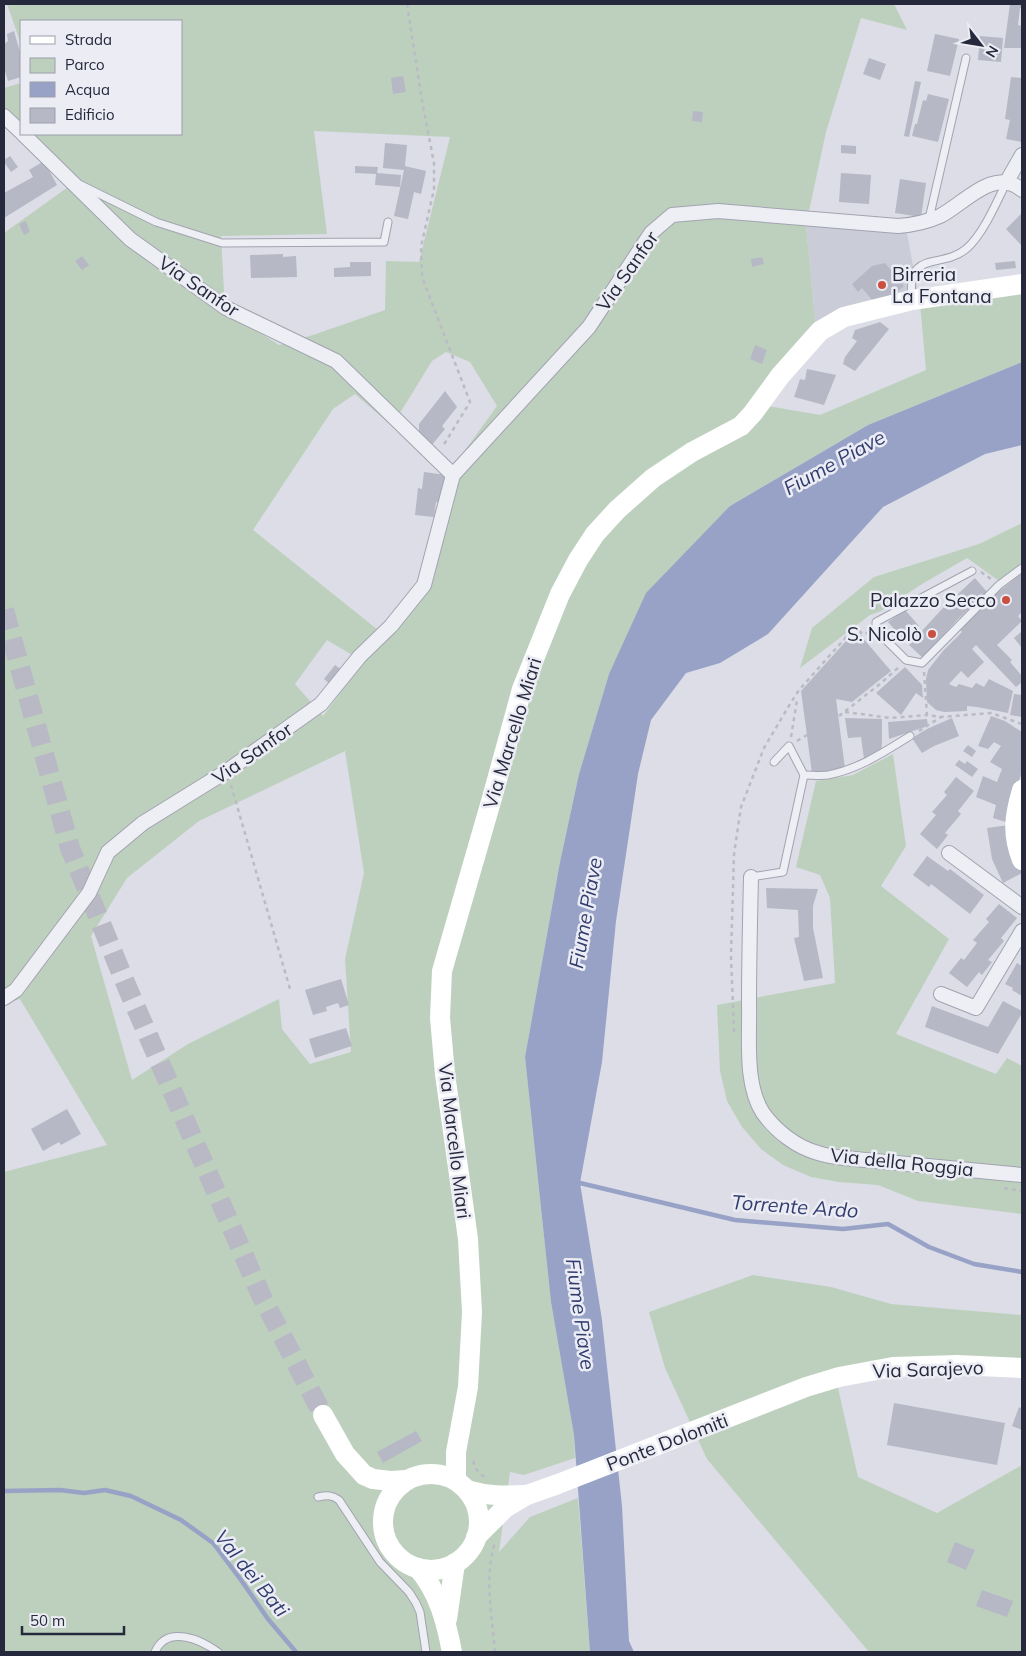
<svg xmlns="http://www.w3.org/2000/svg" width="1026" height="1656" font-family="Mulish,sans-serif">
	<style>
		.built { fill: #caccd8 }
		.green { fill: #bdd0bd; fill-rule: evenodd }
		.water { fill: #97a2c6 }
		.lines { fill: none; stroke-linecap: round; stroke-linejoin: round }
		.stream { stroke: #97a2c6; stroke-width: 4.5 }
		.building { fill: #b6b8c5 }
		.secondary-tunnel { stroke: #b8b9c4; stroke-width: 20; stroke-dasharray: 20 10; stroke-linecap: butt }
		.lane-casing { stroke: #a2a3b0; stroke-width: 9 }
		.street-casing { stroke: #a2a3b0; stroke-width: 16 }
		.path { stroke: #babbc4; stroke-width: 2.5; stroke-dasharray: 4 4; stroke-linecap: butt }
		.lane { stroke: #eeeff4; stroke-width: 7 }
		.street { stroke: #eeeff4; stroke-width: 14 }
		.secondary { stroke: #fff; stroke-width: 20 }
		.poi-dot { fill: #cb4f41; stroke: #ebecf4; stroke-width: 2 }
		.labels { text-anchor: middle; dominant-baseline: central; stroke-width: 5; stroke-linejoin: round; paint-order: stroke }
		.street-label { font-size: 19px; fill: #26283c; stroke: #ebecf4 }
		.poi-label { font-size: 19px; fill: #26283c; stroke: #ebecf4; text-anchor: end }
		.water-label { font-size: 20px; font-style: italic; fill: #313d6f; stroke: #ebecf4 }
	</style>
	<rect width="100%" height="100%" fill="#dcdde6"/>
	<path class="built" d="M806,225L906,228L920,303L816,330Z"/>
	<g class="green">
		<path d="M7,4H894L907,30L861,18L826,132L806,225L816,330L756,404L820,415L926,370L920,303L1022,289V362L868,425L730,506L609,674L579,774L560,862L525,1057L551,1302L574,1435L575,1458L524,1475L510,1472L499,1552L530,1517L578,1498L590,1652H4V1172L107,1145L20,999L4,1004V233L68,187L4,121V88L21,83V134H181V21H21V44ZM314,131L450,137L419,262L386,261L385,310L313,335L279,345L225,310L221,236L327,234ZM446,352L470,362L497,406L453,467L426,592L388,638L253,530L333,409L355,394L392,426L432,361ZM327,640L364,662L323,716L295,684ZM345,751L364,873L345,959L351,1052L310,1064L282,1029L279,999L188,1044L132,1080L91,936L127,878L199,821Z"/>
		<path d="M1022,523V568L999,581L967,558L922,584L881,611L870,615L800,668L812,628L874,577L979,544Z"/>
		<path d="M893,754L906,846L881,886L949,939L896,1034L996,1074L1007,1058L1022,1066V1214L918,1201L878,1185L839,1182L811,1177L783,1165L761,1149L742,1127L727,1101L720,1071L717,1005L835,983L830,898L820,875L796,867L816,781L853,775Z"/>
		<path d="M753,1275L831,1287L891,1304L1022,1315V1364L834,1370L858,1477L937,1513L1022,1465V1652H869L707,1459L665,1368L649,1312Z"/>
	</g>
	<path class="water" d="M1022,362V445L985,454L883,507L768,634L720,663L686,673L651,720L638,774L616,921L602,1062L580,1183L602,1320L622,1506L629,1641L634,1652H590L574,1435L551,1302L525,1057L560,862L579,774L609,674L646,593L730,506L868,425Z"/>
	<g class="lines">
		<g class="stream">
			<path d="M577,1185L580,1183L735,1220L843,1229L888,1224L929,1247L974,1264L1022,1272"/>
			<path d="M4,1491L60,1490L84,1493L105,1490L131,1496L181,1520L213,1543L241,1580L268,1619L296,1652"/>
		</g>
	</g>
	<g class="building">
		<path d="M1010,4H1022V9L1020,8L1018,25L1022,26V48H1004Z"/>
		<path d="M14,31L21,56V77L8,81L4,68V44L8,41L7,34Z"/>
		<path d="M935,34L959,39L950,76L927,71Z"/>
		<path d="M980,36L1003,38L1001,62L978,60Z"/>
		<path d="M869,58L886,64L880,80L863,74Z"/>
		<path d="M403,76L406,92L393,94L391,78Z"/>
		<path d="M1011,77L1022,78V142L1006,139L1010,120L1005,119Z"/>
		<path d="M915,81L921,82L909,137L904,136Z"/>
		<path d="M928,94L949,99L938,142L912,136L915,124H917L923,100L926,101Z"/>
		<path d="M693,111L703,112L702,122L692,121Z"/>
		<path d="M385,143L407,145L405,166L426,171L421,194L414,192L408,219L394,216L404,170L383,168Z"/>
		<path d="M841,145L856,146V154L841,153Z"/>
		<path d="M10,156L18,167L11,172L4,162V160Z"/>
		<path d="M44,161L57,185L4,218V193L33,177L29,170Z"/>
		<path d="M355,166L378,167L377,173L401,175L400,187L375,185L376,174L355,173Z"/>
		<path d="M841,173L871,175L869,204L839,202Z"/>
		<path d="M900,179L926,183L921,217L895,213Z"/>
		<path d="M1022,213V246L1006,229Z"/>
		<path d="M26,221L30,232L24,235L19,224Z"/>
		<path d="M283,254V257L296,256L297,277L251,278L250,255Z"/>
		<path d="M82,256L89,265L82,270L75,261Z"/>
		<path d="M762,257L764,264L752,267L751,259Z"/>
		<path d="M1015,261L1016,268L996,270L995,263Z"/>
		<path d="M350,262H371V276L334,277V268L350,267Z"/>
		<path d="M885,263L904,286L878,307L862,288L858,292L852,284L872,266Z"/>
		<path d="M880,322L889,329L855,371L843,364L845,357L857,341L852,338L855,330Z"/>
		<path d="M755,345L767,350L762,364L750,359Z"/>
		<path d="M807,369L836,375L824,405L794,397L800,379L805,380Z"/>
		<path d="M445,391L457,407L442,426L445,429L431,446L419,436V424Z"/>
		<path d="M424,472L446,475L442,503L436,502L434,517L415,515L418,488L422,489Z"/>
		<path d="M1022,573V612L1018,616L1022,621L997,645L1012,660L1010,662L1022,676V682L1016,687L976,645L972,649L984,662L968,678L961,671L949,684L956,687L959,684L972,688L976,683L984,687L989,679L1013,691L1008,713L977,707L967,706V711L944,712L936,710L927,702L926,679L928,670L943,651L962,632L960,630L998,592Z"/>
		<path d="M975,578L987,592L958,619L923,658L909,645L942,609Z"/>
		<path d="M905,610L919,626L903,639L888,622Z"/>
		<path d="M856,630L891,671L852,702L836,699L845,768L812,773L801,691Z"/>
		<path d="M1022,631V648L1014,638Z"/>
		<path d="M335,665L350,676L331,685L324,679Z"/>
		<path d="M905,667L922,685L923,698L916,693L901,715L876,693Z"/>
		<path d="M1014,694L1022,695V717L1010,715Z"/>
		<path d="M991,716L1005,721L1022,732V771L1006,822L993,818L996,805L976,797L983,776L997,782L1002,769L990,762L1001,746L994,742L988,749L978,746Z"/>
		<path d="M845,718L882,719V744L881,751L864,759L861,737L848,738Z"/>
		<path d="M952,718L959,736L934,746L922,753L912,738L927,729Z"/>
		<path d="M927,719L928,726L889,739L888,722Z"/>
		<path d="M968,745L976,751L972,757L963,751Z"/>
		<path d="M959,760L965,764L967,761L978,769L972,777L955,765Z"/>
		<path d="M956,777L974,791L958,811L961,814L945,833L948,835L937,849L920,834L936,815L932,812L947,795L944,792Z"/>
		<path d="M1009,825L1014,855L1022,873L1003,883L992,859L987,828Z"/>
		<path d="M927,856L948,871L950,869L984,895L970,914L935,887L931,884L929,887L913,875Z"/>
		<path d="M766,888L818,889L813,906V928L823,978L804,981L794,938L799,937L798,910L767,908Z"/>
		<path d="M999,904L1017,918L1001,938L1004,941L988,960L992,962L982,975L979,972L967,987L949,973L961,958L964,960L977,943L973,940L989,922L986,919Z"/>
		<path d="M1017,963L1022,966V996L1012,990L1013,988L1005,984Z"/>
		<path d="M341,979L349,1005L340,1008L338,1003L326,1007L327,1011L313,1015L305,990Z"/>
		<path d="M1003,1001L1022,1011V1013L998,1054L925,1027L932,1006L988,1027Z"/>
		<path d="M346,1028L352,1046L315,1058L309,1039Z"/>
		<path d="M67,1109L81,1134L61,1145L59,1142L43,1151L31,1129Z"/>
		<path d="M894,1403L1005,1423L997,1465L887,1445Z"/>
		<path d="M1019,1407L1022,1409V1430L1012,1426Z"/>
		<path d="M416,1431L422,1441L383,1463L377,1452Z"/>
		<path d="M955,1542L975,1550L966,1570L947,1562Z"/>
		<path d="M982,1590L1013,1601L1007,1617L976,1606Z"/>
	</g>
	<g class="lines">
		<path class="secondary-tunnel" d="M4,610L70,848L127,987L261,1295L323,1415"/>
		<g class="lane-casing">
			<g id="lane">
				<path d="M79,184L156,222L222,243L384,242L388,222"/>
				<path d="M929,219L966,58"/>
				<path d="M912,299C906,248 941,270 966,249C982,236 997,202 1006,183"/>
				<path d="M972,571L876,622V630L906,660L922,663L999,585L1022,568"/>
				<path d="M804,775C812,775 821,776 828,775C859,769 884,752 910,736"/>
				<path d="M751,877L783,872L804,775L789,746L774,762"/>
				<path d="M318,1497C327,1495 332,1495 339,1500L380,1562L409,1592L416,1603L420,1612L426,1652"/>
				<path d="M155,1652C167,1624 201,1640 218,1652"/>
			</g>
		</g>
		<g class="street-casing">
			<g id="street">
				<path d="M4,116L21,132"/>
				<path d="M23,134L130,239L226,308L336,361L453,475"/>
				<path d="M1006,183L1022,155"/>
				<path d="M949,853L1022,907"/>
				<path d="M751,877C750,920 749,962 749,1004C750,1037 744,1084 763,1113C776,1131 796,1147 818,1153C826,1156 835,1157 844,1158L1022,1175"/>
				<path d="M941,994L976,1008L1022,931"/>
				<path d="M4,998L16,990L89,893L108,852L143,823L227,771L321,704L360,656L391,626L424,585L453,475L589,327L651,233L672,215L718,211L898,226C912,225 927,222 940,216C964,204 994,166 1022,190"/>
			</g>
		</g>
		<g class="path">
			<path d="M407,4L422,101L434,163V189L421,247L422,277L470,402L443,446"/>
			<path d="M981,572L991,579"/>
			<path d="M877,594L879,599L873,602L878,611"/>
			<path d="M924,672L927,715L941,717L991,713L1022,724"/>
			<path d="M845,712L891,718L927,715"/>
			<path d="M839,716L880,684L899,667"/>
			<path d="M919,731L941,717"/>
			<path d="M791,737L797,700"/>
			<path d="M797,741L807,735"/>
			<path d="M231,785L290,989"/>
			<path d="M734,1032L731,956L734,854L741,807L764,748L790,704L799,690L856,626L862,634L867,633"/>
			<path d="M1004,1188L1022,1191"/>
			<path d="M473,1461L476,1469L484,1477"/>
			<path d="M495,1652C492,1616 484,1577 495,1542"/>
		</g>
		<use href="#lane" class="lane"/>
		<use href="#street" class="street"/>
		<g class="secondary">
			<path d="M1022,790C1014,817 1012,834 1022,860"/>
			<path d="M323,1415L345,1454L364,1475L373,1479L391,1481L407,1480"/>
			<circle cx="431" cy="1522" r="48"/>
			<path d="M456,1480V1452L468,1387L472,1312L468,1239L445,1074L440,1018L442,971L492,798L522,689L560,594L578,560L595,534L617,510L653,478L692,452L741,426L753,413L780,376L820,331L844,317L912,300L1022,284"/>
			<path d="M467,1490C487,1496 504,1496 525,1495"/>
			<path d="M476,1537L505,1508L527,1495L558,1484L806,1387L839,1377L893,1367L957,1365L1022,1368"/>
			<path d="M418,1568C439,1593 446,1621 452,1652"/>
			<path d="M447,1619L455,1563"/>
		</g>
	</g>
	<g class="poi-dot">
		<circle cx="882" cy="285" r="5"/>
		<circle cx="1006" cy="600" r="5"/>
		<circle cx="932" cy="634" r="5"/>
	</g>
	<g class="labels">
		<g class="street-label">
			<text transform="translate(627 271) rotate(-55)">Via Sanfor</text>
			<text transform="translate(199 286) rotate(34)">Via Sanfor</text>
			<text transform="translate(512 733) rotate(-73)">Via Marcello Miari</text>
			<text transform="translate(252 753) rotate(-35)">Via Sanfor</text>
			<text transform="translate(455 1141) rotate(83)">Via Marcello Miari</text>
			<text transform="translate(902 1162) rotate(6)">Via della Roggia</text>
			<text transform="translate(928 1369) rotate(-2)">Via Sarajevo</text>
			<text transform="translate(667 1442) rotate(-21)">Ponte Dolomiti</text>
		</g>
		<g class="poi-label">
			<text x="892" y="274" text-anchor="start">Birreria<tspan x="892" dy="22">La Fontana</tspan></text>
			<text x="996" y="600">Palazzo Secco</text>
			<text x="922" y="634">S. Nicolò</text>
		</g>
		<g class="water-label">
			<text transform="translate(834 462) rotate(-29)">Fiume Piave</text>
			<text transform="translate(585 913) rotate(-80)">Fiume Piave</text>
			<text transform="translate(795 1206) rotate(4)">Torrente Ardo</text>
			<text transform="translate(581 1314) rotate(82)">Fiume Piave</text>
			<text transform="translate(252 1573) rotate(51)">Val dei Bati</text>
		</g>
	</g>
	<rect width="1026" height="1656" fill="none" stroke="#26283c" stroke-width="10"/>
	<rect x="20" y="20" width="162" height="115" fill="#ebecf4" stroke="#9c9eaa"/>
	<rect x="30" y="36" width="25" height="8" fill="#ffffff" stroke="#9c9eaa"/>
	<text x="65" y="45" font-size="15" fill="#26283c">Strada</text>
	<rect x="30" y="58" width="25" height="15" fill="#bdd0bd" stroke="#9c9eaa"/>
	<text x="65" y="70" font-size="15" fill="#26283c">Parco</text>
	<rect x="30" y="82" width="25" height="15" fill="#97a2c6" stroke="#9c9eaa"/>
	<text x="65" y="95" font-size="15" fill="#26283c">Acqua</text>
	<rect x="30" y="108" width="25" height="15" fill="#b6b8c5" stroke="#9c9eaa"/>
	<text x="65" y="120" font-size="15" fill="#26283c">Edificio</text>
	<g transform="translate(981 45) rotate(121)" stroke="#ebecf4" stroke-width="4" paint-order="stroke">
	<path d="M0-4L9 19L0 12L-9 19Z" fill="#26283c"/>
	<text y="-8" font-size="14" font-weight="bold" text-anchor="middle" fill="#26283c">N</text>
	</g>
	<path d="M22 1626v8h102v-8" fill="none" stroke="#26283c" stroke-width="2.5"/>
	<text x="30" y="1626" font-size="15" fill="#26283c" stroke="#ebecf4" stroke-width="4" paint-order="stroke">50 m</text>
</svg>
